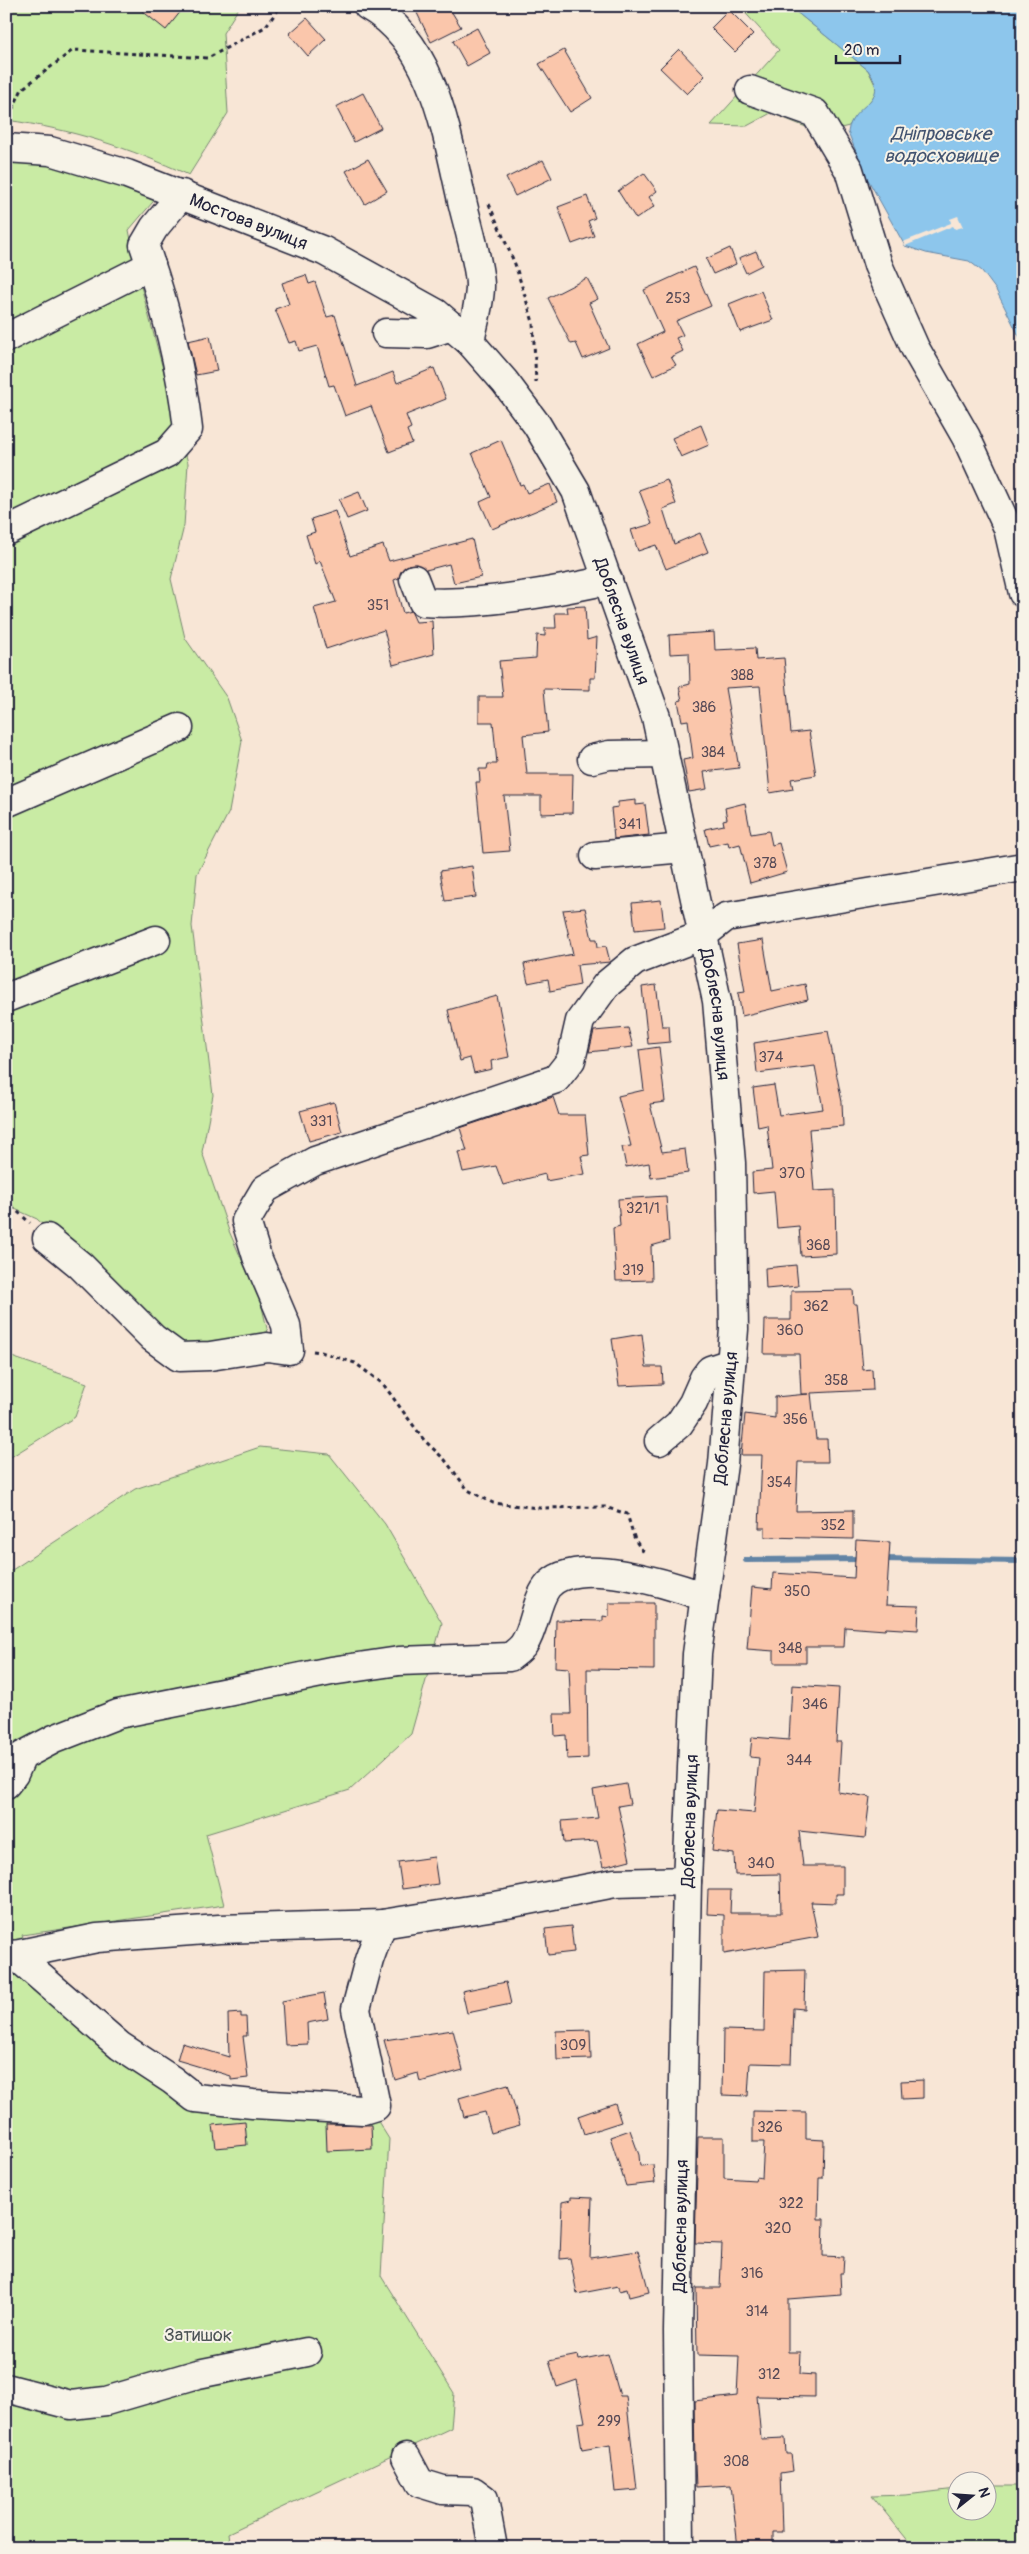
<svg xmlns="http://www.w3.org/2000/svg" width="1029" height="2554" font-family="Pangolin,sans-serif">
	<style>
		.green { fill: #c9eba4; stroke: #768670 }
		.water { fill: #8dc6ec; stroke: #6284a5 }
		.pier { fill: #f8e6d6 }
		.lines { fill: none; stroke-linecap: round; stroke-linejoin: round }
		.stream { stroke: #6284a5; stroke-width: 6 }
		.building { fill: #fac6ab; stroke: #22223b }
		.minor-casing { stroke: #22223b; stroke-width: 31 }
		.path { stroke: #22223b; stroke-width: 3; stroke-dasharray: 4 4; stroke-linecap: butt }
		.minor { stroke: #f7f3e8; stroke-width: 28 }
		.labels { text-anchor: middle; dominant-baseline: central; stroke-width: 4; stroke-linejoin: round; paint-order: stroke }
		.number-label { font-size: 15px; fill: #584b57 }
		.street-label { font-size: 18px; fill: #22223b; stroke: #f7f3e8 }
		.park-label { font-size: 18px; fill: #4c5455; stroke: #f7f3e8 }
		.water-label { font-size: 19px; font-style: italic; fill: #425370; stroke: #f7f3e8 }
	</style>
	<rect width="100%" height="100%" fill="#f8e6d6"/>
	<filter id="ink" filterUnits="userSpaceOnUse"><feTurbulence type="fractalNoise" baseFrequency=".02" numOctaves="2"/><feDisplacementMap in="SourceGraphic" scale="10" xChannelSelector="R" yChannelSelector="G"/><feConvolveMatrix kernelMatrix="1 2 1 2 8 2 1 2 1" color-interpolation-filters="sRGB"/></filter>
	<g filter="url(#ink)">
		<g class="green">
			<path d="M6,6H240L223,33L228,113L189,175C129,148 72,129 6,120Z"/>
			<path d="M739,6H789L868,70L877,89C872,104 857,111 849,126L821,133L771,113L747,126L711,125L779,50Z"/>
			<path d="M6,158L39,159L158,196L129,230L138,275L188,463L184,526L171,579L185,638L227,698L242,741L229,812L197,874L192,926L213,1095L202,1152L229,1231L261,1303L269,1337L186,1348L160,1333L37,1219L6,1205Z"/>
			<path d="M6,1355L87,1383L75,1417L6,1460Z"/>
			<path d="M260,1447L329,1454L385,1524L442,1623L411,1734L350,1790L206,1834L224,1905L22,1935L44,1988L193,2103L374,2115L389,2139L381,2276L454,2393L451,2428L228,2533L230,2548H6V1574L135,1489Z"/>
			<path d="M987,2486H1023V2548H914L872,2496L906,2495L956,2489V2512H986Z"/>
		</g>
		<path class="water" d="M789,6H1023V344L996,290L982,271L969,261L926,253L905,246L866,176L848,132C852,102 892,104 868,70Z"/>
		<path class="pier" d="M958,216L963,227L955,229L953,226L905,246L903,242L951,223L950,219Z"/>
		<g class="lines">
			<g class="stream">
				<path d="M880,1559L1023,1561"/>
				<path d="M746,1560L863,1559"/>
			</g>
		</g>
		<g class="building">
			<path d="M136,6H185L166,30Z"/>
			<path d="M430,6H448L461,27L431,42L417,13Z"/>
			<path d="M729,10L753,34L735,52L711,28Z"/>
			<path d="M307,18L326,39L308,56L289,34Z"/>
			<path d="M477,28L490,53L467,66L453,41Z"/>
			<path d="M679,49L705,76L687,94L660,68Z"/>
			<path d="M564,50L592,98L570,112L539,64Z"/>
			<path d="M363,93L381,128L354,142L336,107Z"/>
			<path d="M368,159L387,191L365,204L346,171Z"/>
			<path d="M543,160L552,178L515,196L506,178Z"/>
			<path d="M644,173L657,191L649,197L655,206L636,219L618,191Z"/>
			<path d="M587,196L595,218L588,221L594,236L572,244L558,207Z"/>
			<path d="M730,248L736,264L713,274L706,259Z"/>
			<path d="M756,251L762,265L746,273L739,258Z"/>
			<path d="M694,267L711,306L676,321L683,335L676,338L683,351L671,357L676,365L653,376L638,344L663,332L644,290Z"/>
			<path d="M306,275L309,284L315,282L327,317L335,315L357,386L393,372L397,383L434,368L446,399L406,415L411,428L407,430L412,443L389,452L371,406L345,416L334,385L329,386L317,346L299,351L296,341L289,343L275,309L289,304L282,283Z"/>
			<path d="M587,278L598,299L589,303L609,348L583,359L576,343L571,344L548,298Z"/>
			<path d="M761,291L773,320L740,332L729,304Z"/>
			<path d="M210,336L217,371L196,375L188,341Z"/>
			<path d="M701,425L709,445L681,457L672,438Z"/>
			<path d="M501,440L520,485L523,484L527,493L550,484L557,502L492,529L480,502L491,497L472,453Z"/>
			<path d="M667,480L676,504L663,509L674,544L700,533L708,552L666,569L656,545L638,551L631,530L652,524L639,490Z"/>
			<path d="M359,492L367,511L347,519L339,500Z"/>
			<path d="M335,511L350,556L383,545L389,561L472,539L481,577L454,583L449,564L426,570L416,564L408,565L402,570L399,578L394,580L403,613L411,611L416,622L432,621L434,654L393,665L384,630L326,649L314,608L336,602L320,561L315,564L306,535L315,532L311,519Z"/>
			<path d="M585,606L587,640L597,637L595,678H590V690L544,689L548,732L523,735L527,774H573L572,813L541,814V796H504L510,851L483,853L476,782H480L479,769H487L488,764H497L493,722H479V697H503L499,661L536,658L537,635L545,636V628H556L555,613H568L567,607Z"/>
			<path d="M714,632L715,650L755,648L756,660L784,658L791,733L809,731L816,775L791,779L793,789L770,793L760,686L725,688L739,768L704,772L707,789L689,792L683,760L693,758L688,720L682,721L678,701L682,700L679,687L690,684L689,653L670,654L669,635Z"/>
			<path d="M636,800V805L645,804L649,835L614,839L611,808L618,807V802Z"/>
			<path d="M745,803L751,834L769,831L772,845L779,843L787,872L750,883L740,844L729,847L728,842L709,846L705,829L724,825L723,820L727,819L725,808Z"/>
			<path d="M472,866L476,897L445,901L440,871Z"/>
			<path d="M661,900L664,927L635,930L632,903Z"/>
			<path d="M585,908L592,939H597L598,947L606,946L610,962L577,965L580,985L550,991L548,979L528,983L524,964L573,954L563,910Z"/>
			<path d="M763,940L772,991L805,984L808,1000L742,1016L738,993L745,992L737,944Z"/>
			<path d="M656,985L662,1026H669L670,1042L648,1044L642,987Z"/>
			<path d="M497,996L509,1057L491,1061L492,1069L474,1073L470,1058L460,1061L448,1010Z"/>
			<path d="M628,1028L633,1047L589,1052L594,1031Z"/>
			<path d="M828,1031L842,1102L843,1126L809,1129L814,1191L835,1190L836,1254L801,1256L799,1226L777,1228L774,1191L753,1193L752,1172L772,1170L767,1125L758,1127L753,1088L774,1085L779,1115L823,1109L815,1066L757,1073L754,1043Z"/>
			<path d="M659,1047L665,1102L650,1104L662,1152L685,1149L688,1173L651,1178L649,1163L626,1167L622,1147L631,1146L618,1096L644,1090L639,1050Z"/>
			<path d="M553,1097L559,1115H585L589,1155L581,1156L585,1174L546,1181L545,1174L503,1185L496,1166L463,1172L458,1152L467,1151L460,1128Z"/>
			<path d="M334,1102L342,1132L309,1141L300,1111Z"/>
			<path d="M666,1196L669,1241L651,1246L652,1280L616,1281L613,1228L620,1226L618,1199Z"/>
			<path d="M796,1265L798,1286L766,1289L765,1268Z"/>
			<path d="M853,1290L854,1304H857L858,1312L863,1370L872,1369L873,1390L811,1393L816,1439H827L828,1462H798L796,1511L853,1510V1539L765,1537V1528H759L762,1455H741L745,1414L775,1418V1397L808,1394H801L799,1354H764L765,1320H791V1291Z"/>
			<path d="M642,1334L646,1367H662L663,1384L619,1386L612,1339Z"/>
			<path d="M856,1540L890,1542L886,1605L919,1606L918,1630L886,1628L885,1630L845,1627L844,1647H806V1663H774V1651L747,1649L752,1587L772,1589L773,1573L854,1578Z"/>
			<path d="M609,1603H654V1670L587,1669L588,1758L567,1759L566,1735L555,1736L554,1714H571L569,1668L555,1667L556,1620L603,1621V1616L609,1617Z"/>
			<path d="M792,1685L839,1688L836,1742H841L838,1792L870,1797L865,1838L799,1831L803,1866H843V1894H836V1903L811,1902L818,1937L724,1954V1915L707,1914L708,1890H731L730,1913H781L780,1874L735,1875L734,1854L712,1851L717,1810L754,1813L759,1758L750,1757L752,1737L789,1740Z"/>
			<path d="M626,1784L630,1804L618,1806L630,1860L603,1867L597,1841L564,1843L562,1821L598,1818L593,1790Z"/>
			<path d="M434,1857L438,1884L402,1889L398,1862Z"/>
			<path d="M571,1926L574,1952L548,1955L545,1929Z"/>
			<path d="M805,1970L804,2009L793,2008L791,2064L750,2063L748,2096L722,2095L723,2030L764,2031L765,1971Z"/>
			<path d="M506,1982L511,2004L467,2013L462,1991Z"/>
			<path d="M324,1993L328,2019L307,2023L308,2044L285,2045L282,2001Z"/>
			<path d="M241,2013V2017H246L247,2036H243L248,2078L231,2080V2076L177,2060L182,2043L229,2057L228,2014Z"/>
			<path d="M453,2030L463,2070L420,2082L418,2073L395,2080L384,2040Z"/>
			<path d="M590,2030L591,2059L557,2060L556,2031Z"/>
			<path d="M923,2080V2098L902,2099L901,2081Z"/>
			<path d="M508,2084L520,2125L491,2133L485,2112L464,2117L459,2098Z"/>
			<path d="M615,2103L621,2122L584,2134L578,2116Z"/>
			<path d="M753,2111L806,2112V2139L824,2140L823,2178H819L818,2219H824L823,2256L844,2257L843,2273H840L841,2295L788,2299V2352H801L800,2374L815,2375V2397L757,2396L761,2439L785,2438L786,2454H791L793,2471L780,2473L782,2532H773V2548H738L731,2485L696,2487L695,2464L694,2401L737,2396L739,2356L697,2355L696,2288H720L722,2244L695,2243L698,2137H724V2178L755,2180L756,2177L762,2178L764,2142H753Z"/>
			<path d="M245,2122L247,2145L216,2148L213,2125Z"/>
			<path d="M326,2124L371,2125L372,2149L327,2151Z"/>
			<path d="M630,2130L639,2155L640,2166L653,2165L655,2183L626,2186L610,2137Z"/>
			<path d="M571,2197L592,2198L590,2258L638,2251L649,2292L629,2297L627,2289L619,2291L618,2286L577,2294L570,2258L560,2259L562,2202L571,2200Z"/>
			<path d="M608,2354L620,2396H626L637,2490L615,2492L610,2445L582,2450L578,2423L585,2422L577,2380L557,2387L549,2361L578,2355L579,2360Z"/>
		</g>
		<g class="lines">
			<g class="minor-casing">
				<g id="minor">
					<path d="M368,6C435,43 447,137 463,205C468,226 480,266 480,286C480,304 473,325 470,342"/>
					<path d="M750,90L815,113L849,170L878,265L915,348L966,437L1008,528L1023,593"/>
					<path id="s1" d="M6,148L50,151L127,174L324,251L436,313L470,342L505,382L537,425L576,491L656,717L717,1001L731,1163L734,1329L723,1464L697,1654L687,1881L678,2331L680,2548"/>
					<path d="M386,333L427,334L452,326"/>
					<path d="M6,338L151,265"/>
					<path d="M6,531L167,453L188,429C181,367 165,304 144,245L154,228L182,194"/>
					<path d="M414,579L423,602C479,606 553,592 608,580"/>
					<path d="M592,759L609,755L664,754"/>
					<path d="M6,803L179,728"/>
					<path d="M595,856L684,848"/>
					<path d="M6,998L156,940"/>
					<path d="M47,1238L80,1265L153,1338L179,1357L210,1356L267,1347L289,1350L286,1325L257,1257L246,1221L265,1189L315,1161L556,1079L571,1060L580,1021L606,985L635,961L703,935L726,917L1023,867"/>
					<path d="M659,1441L679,1424L693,1403L704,1378L710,1370L731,1363"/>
					<path d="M6,1784L14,1774L22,1756L54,1739L118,1714L331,1671L399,1661L510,1657C515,1653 521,1649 524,1644C535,1628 535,1603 547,1587C573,1553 672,1585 705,1597"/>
					<path d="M6,1954L15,1955L97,1938L219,1929L382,1924L507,1904L615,1883L687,1881"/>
					<path d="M15,1955L120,2046L172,2080L195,2098L253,2104L363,2110L376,2106L356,2009L369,1960L382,1924"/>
					<path d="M6,2388L71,2405L106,2401L198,2374L307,2352"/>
					<path d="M406,2457L420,2483L443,2490L473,2491L484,2499L493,2548"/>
				</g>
			</g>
			<g class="path">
				<path d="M6,123L22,89L73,50L208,58L265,27L281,6"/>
				<path d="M489,204L515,264L533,322L536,382"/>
				<path d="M6,1201L30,1223"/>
				<path d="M313,1351L321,1352L355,1363L383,1384L424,1440L445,1460L468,1490L493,1503L539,1508L605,1507L627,1514L635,1540L645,1554"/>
			</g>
			<use href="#minor" class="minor"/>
		</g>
	</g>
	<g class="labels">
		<g class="number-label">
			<text x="678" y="298">253</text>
			<text x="378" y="605">351</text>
			<text x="742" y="675">388</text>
			<text x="704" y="707">386</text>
			<text x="713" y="752">384</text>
			<text x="630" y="824">341</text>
			<text x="765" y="863">378</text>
			<text x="771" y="1057">374</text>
			<text x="321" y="1121">331</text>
			<text x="792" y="1173">370</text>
			<text x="643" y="1208">321/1</text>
			<text x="818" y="1245">368</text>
			<text x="633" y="1270">319</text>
			<text x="816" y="1306">362</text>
			<text x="790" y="1330">360</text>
			<text x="836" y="1380">358</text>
			<text x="795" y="1419">356</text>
			<text x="779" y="1482">354</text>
			<text x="833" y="1525">352</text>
			<text x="797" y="1591">350</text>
			<text x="790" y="1648">348</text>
			<text x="815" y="1704">346</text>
			<text x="799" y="1760">344</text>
			<text x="761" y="1863">340</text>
			<text x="573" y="2045">309</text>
			<text x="770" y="2127">326</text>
			<text x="791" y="2203">322</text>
			<text x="778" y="2228">320</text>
			<text x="752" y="2273">316</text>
			<text x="757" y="2311">314</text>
			<text x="769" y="2374">312</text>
			<text x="609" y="2421">299</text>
			<text x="736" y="2461">308</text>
		</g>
		<g class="street-label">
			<text stroke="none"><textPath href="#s1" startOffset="255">Мостова вулиця</textPath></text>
			<text stroke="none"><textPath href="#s1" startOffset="830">Доблесна вулиця</textPath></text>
			<text stroke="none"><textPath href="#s1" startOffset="1235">Доблесна вулиця</textPath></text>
			<text transform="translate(726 1418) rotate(-85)">Доблесна вулиця</text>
			<text transform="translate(690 1821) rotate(-88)">Доблесна вулиця</text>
			<text transform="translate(681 2226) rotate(-89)">Доблесна вулиця</text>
		</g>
		<g class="park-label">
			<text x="198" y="2335">Затишок</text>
		</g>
		<g class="water-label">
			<text x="941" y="134">Дніпровське<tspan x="941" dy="22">водосховище</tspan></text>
		</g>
	</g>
	<rect width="1029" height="2554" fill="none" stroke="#f7f3e8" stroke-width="25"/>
	<rect x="12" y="12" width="1004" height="2529" fill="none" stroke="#22223b" stroke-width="2" filter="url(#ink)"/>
	<g transform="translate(972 2496) rotate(73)"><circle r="24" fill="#f7f3e8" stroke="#a29fa3"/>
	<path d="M0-4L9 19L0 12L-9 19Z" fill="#22223b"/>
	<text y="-8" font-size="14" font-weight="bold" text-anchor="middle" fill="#22223b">N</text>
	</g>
	<path d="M836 55v8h64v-8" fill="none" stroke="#22223b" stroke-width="2.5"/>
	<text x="844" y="55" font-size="15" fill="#22223b" stroke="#f7f3e8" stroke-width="4" paint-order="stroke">20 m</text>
</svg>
